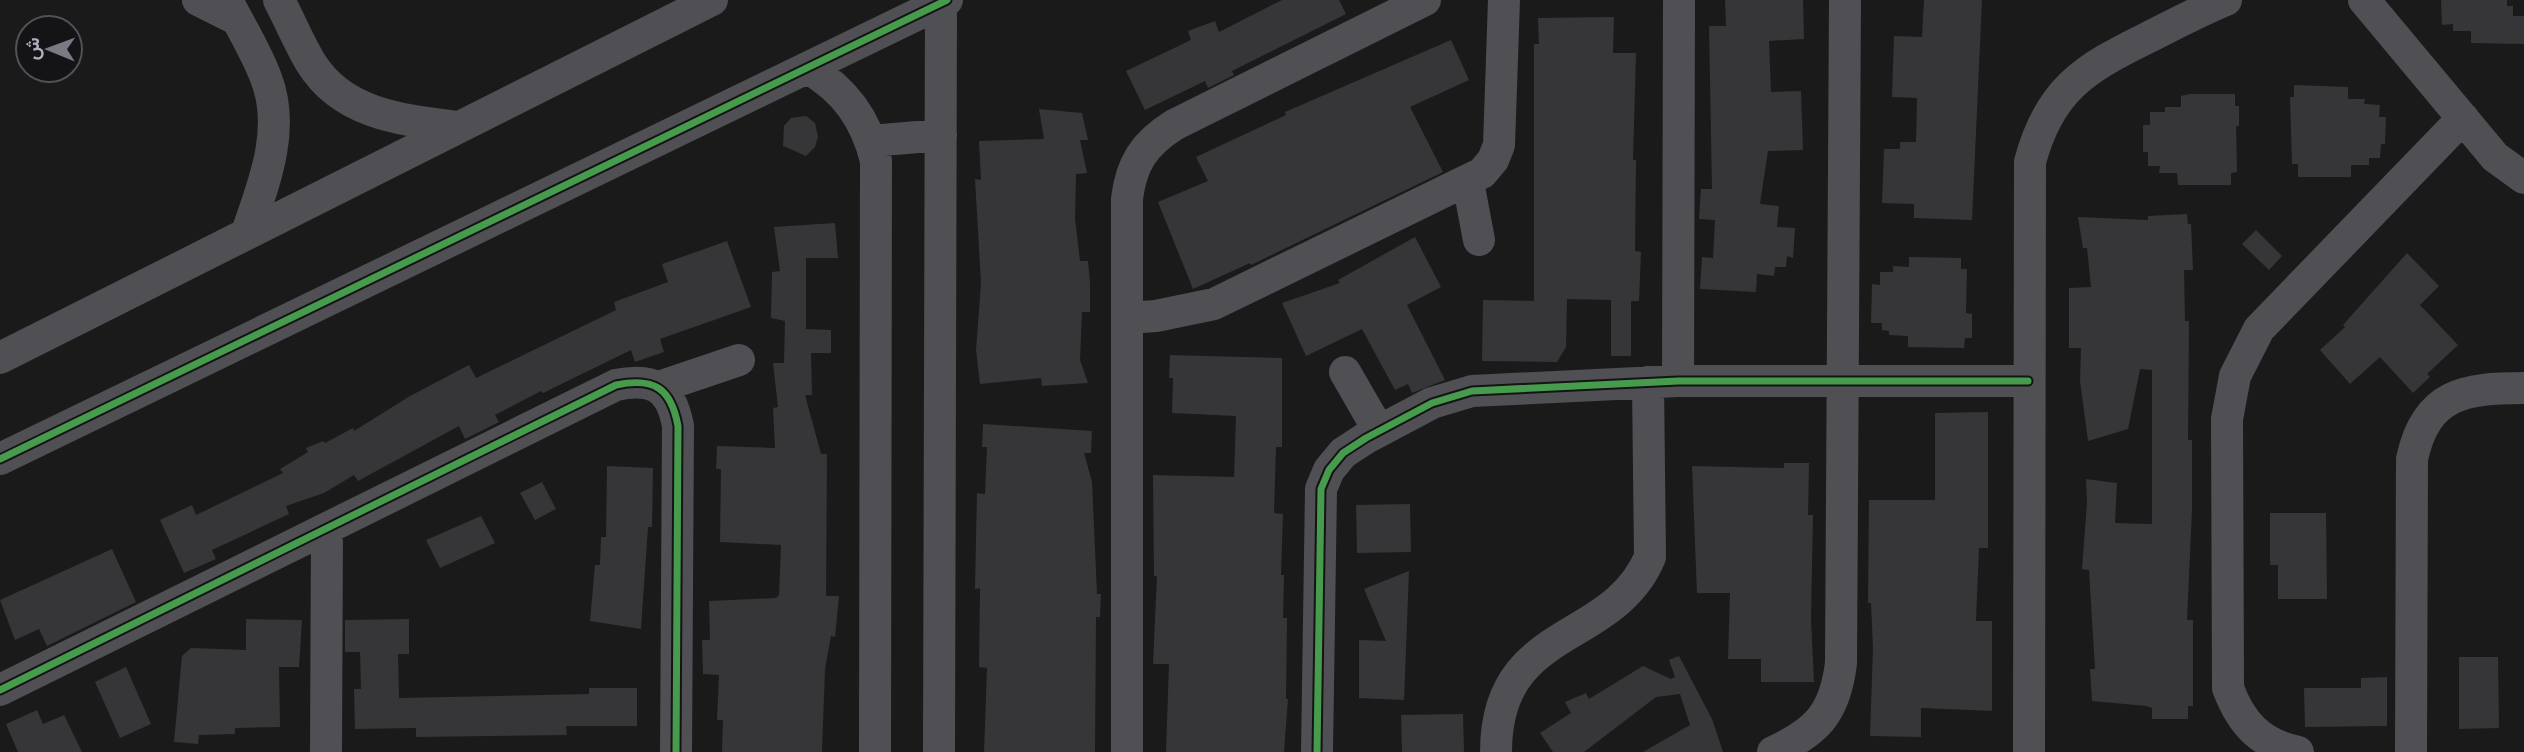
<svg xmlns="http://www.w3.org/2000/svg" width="2524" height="752" viewBox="0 0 2524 752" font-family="Montserrat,Vazirmatn,sans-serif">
<rect width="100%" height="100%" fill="#1a1a1a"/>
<path fill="#363638" d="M1282 0H1339L1346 14 1232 71 1234 75 1208 88 1205 81 1145 110 1126 71 1191 40 1188 31 1215 21 1219 32Z
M1725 0H1803L1804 39 1769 41 1771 92 1801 91 1803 150 1768 151 1760 204 1779 206 1777 227 1795 228 1793 258 1787 256 1786 267H1775L1774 276 1757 274 1756 292 1700 289 1702 257 1713 258 1715 220 1699 219 1701 189H1712L1709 26H1726Z
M1924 0H1982L1972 220 1914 218V204L1882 203 1884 149H1900V142H1916L1917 98 1892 97 1894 36 1922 37Z
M2441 0H2507V6H2513V16H2524V44L2471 43V31H2453V24L2442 25Z
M1614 17 1613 53H1636L1633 160H1636L1635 251 1641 252 1639 301H1631V356H1611V300L1567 299 1566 347 1557 362 1482 361 1483 300 1534 301V44H1539L1538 18Z
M1451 40 1469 80 1410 107 1443 172 1251 265 1250 263 1193 289 1158 202 1208 181 1196 157 1286 115 1285 112Z
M2294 85 2348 87V99H2365L2364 104 2380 105 2379 117H2386L2385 144H2381L2380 158H2369V165H2351V177H2298V164H2292L2290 97H2294Z
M2190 94H2235V106H2239V126H2236L2237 172 2231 173V185H2178L2177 173H2159L2160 166H2148V152H2143V125H2150V112H2165V107H2181V96Z
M1039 109 1082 113 1088 140H1080L1087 173 1076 174 1075 218 1080 261H1088L1090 283V312H1082L1080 360 1088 383 1042 386 1041 378 980 384 976 350 981 283 975 179 981 180 979 141 1044 139Z
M806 116 815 123 818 137 815 147 806 156 783 146 784 126 791 118Z
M2187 214 2188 224H2191L2193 270H2184L2185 321H2189L2188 440H2192V510L2187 620H2193V706H2188V719H2152V708L2146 706 2092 701 2090 669H2095L2089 570 2082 569 2087 503 2086 479 2117 483 2115 523 2152 524V370L2140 369 2128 429 2088 441 2080 381 2081 348H2069V288L2091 287 2087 248H2083L2078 217 2148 220V216Z
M835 223 838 258H806V329L831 330V353H811L812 395H805L821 454H827L826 596H839L835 637 831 636 825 669 822 752H722L723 720H717L719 675 703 674 702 640H710L709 601 776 598 779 595 781 545 720 542 721 469H716L717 446 775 448 773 408 778 407 773 363H784L785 321 771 318 772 272 780 271 774 227Z
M2256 230 2282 256 2269 270 2242 244Z
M1415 237 1441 287 1407 305 1445 380 1412 393 1408 384 1395 390 1362 329 1306 356 1282 303 1340 283 1338 280Z
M727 241 751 307 660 339 664 352 635 362 631 350 543 393 541 391 495 415 499 422 465 439 459 426 358 481 354 475 324 493 286 506 289 514 212 550 216 559 184 573 160 520 192 505 196 515 283 473 280 469 308 452 306 448 323 441 325 443 353 428 354 431 410 396 469 365 476 378 616 310 614 302 668 282 662 264Z
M2407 253 2439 286 2420 305 2458 345 2427 374 2430 377 2413 393 2380 357 2350 384 2320 350 2345 327 2343 325Z
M1909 257 1961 258V269H1967L1966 313 1972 314V338H1965L1964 348 1908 347V336L1889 335V331L1882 330V323H1871L1872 284 1880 285V272H1893V266L1909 267Z
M1170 355 1282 358V447H1276L1274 513 1283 514 1281 575H1284L1283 618H1287L1286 699H1288L1284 752H1166L1169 664H1153L1157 576H1154L1153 475 1234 477 1236 416 1172 413 1173 378H1169Z
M1988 412V548H1979L1976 621H1992V711L1921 708V737L1870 736 1873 648 1871 603H1868L1869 500H1935V413Z
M983 424 1092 431 1091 453H1084L1092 482 1097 594H1101L1100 617H1096L1095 752H984L987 668 979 667 980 588 975 589 977 493 985 494 987 447H982Z
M1784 463H1809L1808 515H1813L1811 619 1814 682H1761V659H1728L1730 593H1697L1692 466 1784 468Z
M607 466 653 468 652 527H648L641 629 590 621 595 565H600L601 537H606Z
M542 482 556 509 535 520 520 493Z
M1410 504 1411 552 1357 553 1356 505Z
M2270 513H2326L2327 599H2278V565H2270Z
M481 516 495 543 440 568 426 540Z
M112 549 136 602 47 646 39 629 15 640 0 600Z
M1409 571 1404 700 1359 698V640L1386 641 1364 589Z
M246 619 302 620 299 667H279L280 727 235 728V734L199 735 198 744 174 742 182 656 191 648 246 650Z
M409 619V654H398L399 698 589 694V688H637V726H566L567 735 416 737V728L355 729 354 689H361L360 652H345V620Z
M1679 656 1712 719 1723 752H1643L1690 725 1680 694 1656 697 1584 752H1553L1540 733 1571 713 1565 702 1586 693 1589 699 1643 666 1671 679 1675 677 1669 660Z
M2459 657H2498L2499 728 2459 729Z
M126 667 151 724 120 738 95 682Z
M2387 677V726L2305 727 2304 688H2361V678Z
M37 710 43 724 64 715 82 752H18L6 724Z
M1463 714 1464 752H1402L1401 715Z"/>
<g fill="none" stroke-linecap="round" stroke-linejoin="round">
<path stroke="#505054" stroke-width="32" d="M198 0 236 19
M227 0C240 26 256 51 266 78 286 129 264 184 247 232
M279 0C290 21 299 43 311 63 343 115 404 120 458 127
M2364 0 2495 157 2524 178
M808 68C845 90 866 119 876 161L875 752
M871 141 941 135
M1468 182 1479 240
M1127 318 1156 316 1214 304 1482 173 1493 160 1499 145 1504 0
M0 358 712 0
M1345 372 1379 431
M1678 381 1679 0
M659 387 739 360
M0 459 947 0
M0 690 616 385C654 377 671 388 678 426L676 752
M326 752 327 528
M939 752 941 3
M1127 752V199C1131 164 1144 144 1174 125L1425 0
M1317 752 1321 489 1329 470 1343 453 1366 438 1432 403 1472 391 1678 381H2028
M1496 752C1496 623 1612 647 1650 557L1648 382
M1773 752C1817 732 1835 713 1841 663L1845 0
M2029 752 2030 162C2049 90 2084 69 2147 38 2173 25 2199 11 2226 0
M2298 752C2260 744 2241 723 2228 688L2227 419 2235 376 2259 329 2463 118
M2411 752 2412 459C2426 393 2465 388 2524 388"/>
<defs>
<path id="cycleway" d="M0 459 947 0
M0 690 616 385C654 377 671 388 678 426L676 752
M1317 752 1321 489 1329 470 1343 453 1366 438 1432 403 1472 391 1678 381H2028"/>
</defs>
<use href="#cycleway" stroke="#141416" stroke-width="11"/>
<use href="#cycleway" stroke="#469c4c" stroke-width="7"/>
</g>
<g transform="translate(49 49) rotate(271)"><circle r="33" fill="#141416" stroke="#515258" stroke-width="2"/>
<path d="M0-5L12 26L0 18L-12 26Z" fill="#797a83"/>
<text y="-10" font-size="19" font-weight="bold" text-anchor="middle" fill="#acaebb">ش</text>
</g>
</svg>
